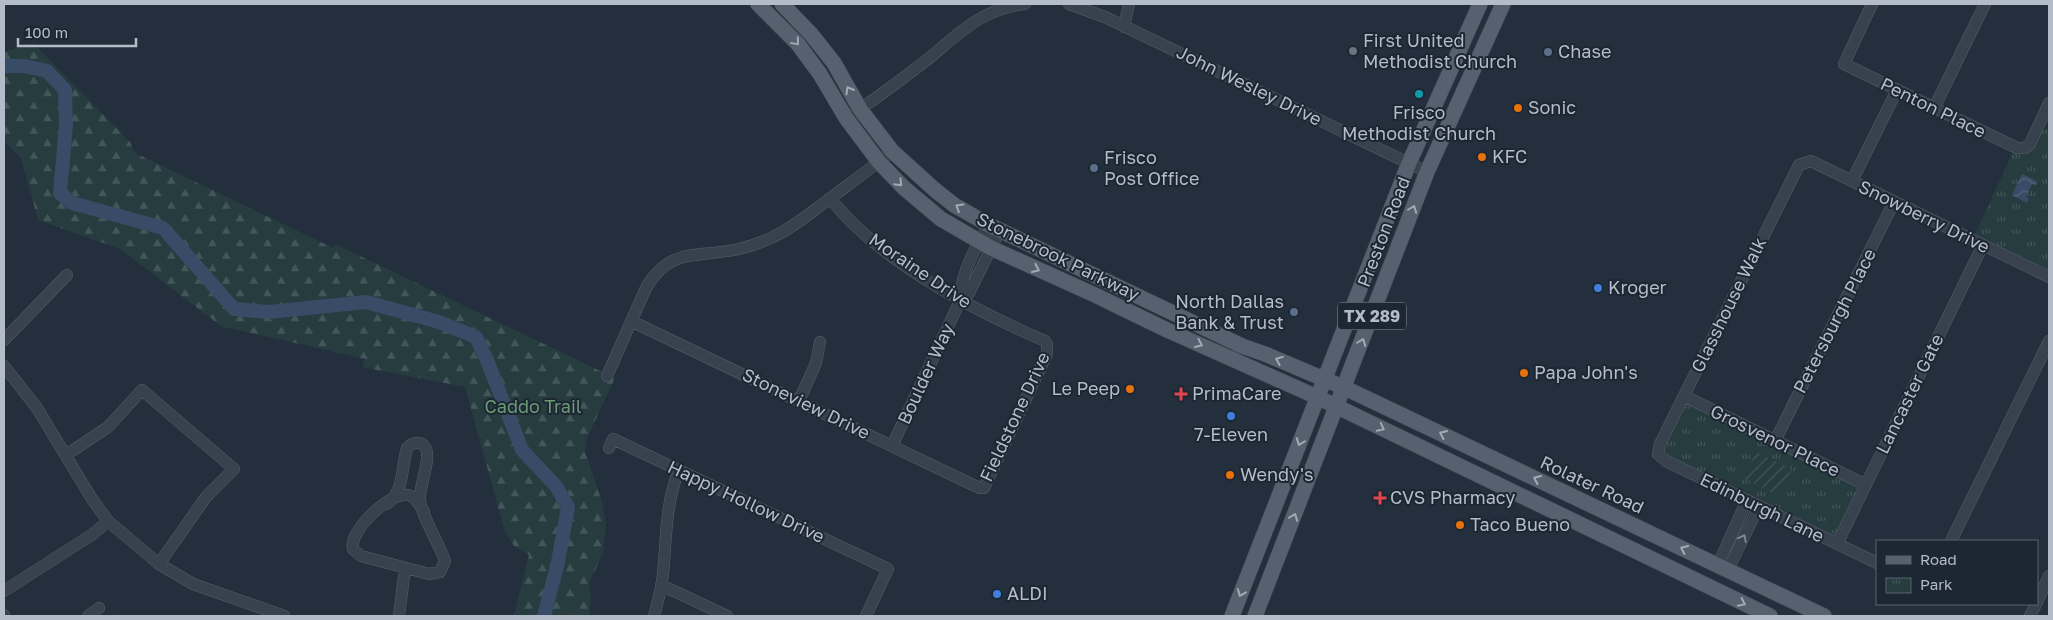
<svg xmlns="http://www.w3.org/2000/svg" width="2053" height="620" viewBox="0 0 2053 620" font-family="'Golos Text',sans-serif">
<defs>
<pattern id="forest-firs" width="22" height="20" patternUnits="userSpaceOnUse" patternTransform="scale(1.25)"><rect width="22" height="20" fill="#263c3f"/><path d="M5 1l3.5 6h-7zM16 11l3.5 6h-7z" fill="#435659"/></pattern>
<pattern id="park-tufts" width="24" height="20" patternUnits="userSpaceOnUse" patternTransform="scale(1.25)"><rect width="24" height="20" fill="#263c3f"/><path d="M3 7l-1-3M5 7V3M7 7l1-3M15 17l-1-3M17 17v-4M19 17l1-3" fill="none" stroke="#435659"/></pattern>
<pattern id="garden-furrows" width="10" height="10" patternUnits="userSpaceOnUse" patternTransform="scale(1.25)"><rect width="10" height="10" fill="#263c3f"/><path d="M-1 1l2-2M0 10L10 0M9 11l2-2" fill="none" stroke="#435659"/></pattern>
<pattern id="water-waves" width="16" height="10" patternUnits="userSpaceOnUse" patternTransform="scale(1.25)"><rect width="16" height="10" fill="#394c67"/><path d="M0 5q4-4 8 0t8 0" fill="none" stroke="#53647b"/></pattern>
</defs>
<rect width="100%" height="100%" fill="#242f3e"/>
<path fill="url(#forest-firs)" d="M33 43 130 142 135 153 333 248 335 244 615 378 587 438 585 452 602 502 606 525 603 553 589 583 591 601 589 616H514L529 555 514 546 505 532 465 387 362 367 365 359 221 326 120 249 38 220 21 158 4 141V52Z"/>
<path fill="url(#park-tufts)" d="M2047 129 2049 130V270L1975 234 2013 152 2039 132Z
M1687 405H1692L1855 484 1858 490 1837 534 1832 536 1666 456 1664 447 1684 408Z"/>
<path fill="url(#garden-furrows)" d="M1756 452 1792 469 1779 496 1743 478Z"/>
<path fill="url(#water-waves)" d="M2022 174 2037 181 2036 185 2032 184 2026 197 2029 199 2027 203 2012 195Z"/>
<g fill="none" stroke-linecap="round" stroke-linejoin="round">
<path stroke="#394c67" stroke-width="14" d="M4 66H25L47 71 65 90 66 126 60 193 72 203 163 228 234 309 269 312 366 302 439 322 476 337 487 360 522 450 556 486 568 507 558 562 544 616"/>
<defs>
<path id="minor" d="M1069 4 1105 17 1427 172
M1872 4 1844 64 2017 148H2025L2030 144 2049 103
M1124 27 1129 4
M1934 108 1985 4
M846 118C870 103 893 86 915 69 952 42 976 9 1025 4
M1852 181 1897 90
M960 301C960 275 975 247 989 225
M631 321 971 484 980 488H984L1047 354V344L1045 341C971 309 880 262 830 198
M4 340 67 275
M4 366 37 408 92 499 108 521 159 564 193 584 284 616
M607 376 646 288C670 246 699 258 739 249 781 239 799 221 832 197 852 182 873 167 892 151
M1684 396 1866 485
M799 401 816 363 820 342
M1775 441 1894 202
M892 446 960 301 969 293 1000 230
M609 448 613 439 888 569 866 616
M66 455 108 427 142 390 234 469 206 497 159 564
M387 504C405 491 401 467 407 448 412 442 422 440 426 449 431 460 419 486 420 500 420 513 440 545 445 561L440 572 429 574 361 556 353 549C348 531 391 491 408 495 416 497 420 506 424 512
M1951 541 2049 341
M1837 544 1983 245
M1877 563 1666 461 1658 454 1660 444 1799 165 1811 161 2049 277
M1718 565 1747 500
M1728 570 1759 506
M661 585 727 616
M4 591 93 534 108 521
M2037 602 2049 576
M4 615V616
M88 616 99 608
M399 616 405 568
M654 616C657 605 660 593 662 582 667 543 664 507 679 470
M2030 616 2036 604"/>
<path id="major" d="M758 4 798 44 820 74 846 118 879 162 904 188 941 219 991 248 1095 295 1167 330 1317 397 1770 616
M782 4 811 34 834 63 860 109 892 151 935 190 954 205 989 225 1242 346 1265 354 1345 388 1824 616
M1232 616 1409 163 1480 4
M1255 616 1427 172 1503 4"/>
</defs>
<use href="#minor" stroke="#565f6c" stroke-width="12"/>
<use href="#major" stroke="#414a57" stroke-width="16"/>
<use href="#minor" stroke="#38414e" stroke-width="11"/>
<use href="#major" stroke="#56606e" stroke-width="15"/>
</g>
<defs><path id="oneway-chevron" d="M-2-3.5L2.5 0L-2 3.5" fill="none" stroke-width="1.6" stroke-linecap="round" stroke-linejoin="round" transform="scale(1.25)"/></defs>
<g stroke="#a1aab7">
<use href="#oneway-chevron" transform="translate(796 42) rotate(50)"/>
<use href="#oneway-chevron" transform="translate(849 90) rotate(-120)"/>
<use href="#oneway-chevron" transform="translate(899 183) rotate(46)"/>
<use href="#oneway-chevron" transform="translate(959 207) rotate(-149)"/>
<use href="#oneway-chevron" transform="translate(1413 209) rotate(-69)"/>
<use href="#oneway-chevron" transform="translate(1036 269) rotate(24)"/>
<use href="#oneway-chevron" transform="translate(1362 342) rotate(-69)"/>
<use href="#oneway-chevron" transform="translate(1199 344) rotate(24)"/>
<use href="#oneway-chevron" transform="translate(1279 360) rotate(-158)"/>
<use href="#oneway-chevron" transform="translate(1381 428) rotate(26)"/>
<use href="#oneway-chevron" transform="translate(1443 434) rotate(-155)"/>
<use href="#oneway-chevron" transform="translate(1300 442) rotate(111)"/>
<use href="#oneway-chevron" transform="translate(1537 479) rotate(-155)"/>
<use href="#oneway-chevron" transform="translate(1294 517) rotate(-69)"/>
<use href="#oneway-chevron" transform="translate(1684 549) rotate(-155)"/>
<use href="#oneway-chevron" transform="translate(1241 593) rotate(112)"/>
<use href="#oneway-chevron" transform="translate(1742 603) rotate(26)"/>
</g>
<use stroke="#7c8592" href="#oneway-chevron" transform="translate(1743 538) rotate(-64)"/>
<circle fill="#6b7280" stroke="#1d2633" stroke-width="2" cx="1353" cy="51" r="5"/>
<g fill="#5c6f8a" stroke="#1d2633" stroke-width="2">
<circle cx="1548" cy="52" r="5"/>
<circle cx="1094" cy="168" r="5"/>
<circle cx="1294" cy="312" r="5"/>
</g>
<circle fill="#0f9aa8" stroke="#1d2633" stroke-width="2" cx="1419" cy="94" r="5"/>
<g fill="#e8710a" stroke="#1d2633" stroke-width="2">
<circle cx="1518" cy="108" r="5"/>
<circle cx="1482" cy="157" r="5"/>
<circle cx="1524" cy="373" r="5"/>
<circle cx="1130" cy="389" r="5"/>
<circle cx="1230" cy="475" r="5"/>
<circle cx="1460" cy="525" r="5"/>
</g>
<g fill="#3f7fe0" stroke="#1d2633" stroke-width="2">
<circle cx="1598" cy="288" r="5"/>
<circle cx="1231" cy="416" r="5"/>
<circle cx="997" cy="594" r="5"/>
</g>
<g fill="#e0444e" stroke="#1d2633" stroke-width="2">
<path d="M1178.5 386.5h5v5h5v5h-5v5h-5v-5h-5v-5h5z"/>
<path d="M1377.5 490.5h5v5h5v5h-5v5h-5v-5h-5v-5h5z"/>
</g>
<g text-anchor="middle" stroke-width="4" stroke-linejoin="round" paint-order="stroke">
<rect fill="#1d2633" stroke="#878f9c" stroke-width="1" x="1338" y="302.5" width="68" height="27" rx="4"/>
<g font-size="16" font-weight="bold" fill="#b4bcc9">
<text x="1372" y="322">TX 289</text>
</g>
<g font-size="18" fill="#b4bcc9" stroke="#1d2633" text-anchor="start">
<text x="1363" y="47">First United<tspan x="1363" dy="21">Methodist Church</tspan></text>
<text x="1558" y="58">Chase</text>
<text x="1528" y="114">Sonic</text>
<text x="1419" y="119" text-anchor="middle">Frisco<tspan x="1419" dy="21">Methodist Church</tspan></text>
<text x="1492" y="163">KFC</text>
<text x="1104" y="164">Frisco<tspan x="1104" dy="21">Post Office</tspan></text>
<text x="1608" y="294">Kroger</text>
<text x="1284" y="308" text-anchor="end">North Dallas<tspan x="1284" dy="21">Bank &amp; Trust</tspan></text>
<text x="1534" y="379">Papa John's</text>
<text x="1120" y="395" text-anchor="end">Le Peep</text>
<text x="1192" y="400">PrimaCare</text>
<text x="1231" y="441" text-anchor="middle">7-Eleven</text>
<text x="1240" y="481">Wendy's</text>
<text x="1390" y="504">CVS Pharmacy</text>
<text x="1470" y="531">Taco Bueno</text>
<text x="1007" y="600">ALDI</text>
</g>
<g font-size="18" fill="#b4bcc9" stroke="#1d2633">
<text transform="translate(1249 86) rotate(26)" y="6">John Wesley Drive</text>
<text transform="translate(1933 108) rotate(26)" y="6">Penton Place</text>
<text transform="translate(1924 217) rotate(26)" y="6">Snowberry Drive</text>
<text transform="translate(1384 232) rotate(-69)" y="6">Preston Road</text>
<text transform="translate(1058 257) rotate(26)" y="6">Stonebrook Parkway</text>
<text transform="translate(920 271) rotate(34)" y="6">Moraine Drive</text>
<text transform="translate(1729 305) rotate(-64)" y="6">Glasshouse Walk</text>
<text transform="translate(1835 321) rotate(-63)" y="6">Petersburgh Place</text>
<text transform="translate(926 374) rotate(-65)" y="6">Boulder Way</text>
<text transform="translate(1910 394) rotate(-64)" y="6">Lancaster Gate</text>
<text transform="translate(806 404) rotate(26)" y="6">Stoneview Drive</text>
<text transform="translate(1015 417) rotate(-65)" y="6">Fieldstone Drive</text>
<text transform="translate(1775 441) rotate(26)" y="6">Grosvenor Place</text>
<text transform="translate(1592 485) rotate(25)" y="6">Rolater Road</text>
<text transform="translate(746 502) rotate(25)" y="6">Happy Hollow Drive</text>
<text transform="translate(1762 508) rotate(26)" y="6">Edinburgh Lane</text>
</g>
<g font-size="18" fill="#6b9a76" stroke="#1d2633">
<text x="533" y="413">Caddo Trail</text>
</g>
</g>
<rect width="2053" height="620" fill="none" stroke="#b4bcc9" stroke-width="10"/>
<rect x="1876" y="540" width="162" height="65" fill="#1d2633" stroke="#59626f"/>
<rect x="1886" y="556" width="25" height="8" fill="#56606e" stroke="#59626f"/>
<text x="1920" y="565" font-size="15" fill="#b4bcc9">Road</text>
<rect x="1886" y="578" width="25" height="15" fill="url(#park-tufts)" stroke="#59626f"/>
<text x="1920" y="590" font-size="15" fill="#b4bcc9">Park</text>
<path d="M18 38v8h118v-8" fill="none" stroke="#b4bcc9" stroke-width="2.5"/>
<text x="25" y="38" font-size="15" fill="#b4bcc9" stroke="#1d2633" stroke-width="4" paint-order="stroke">100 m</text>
</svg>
